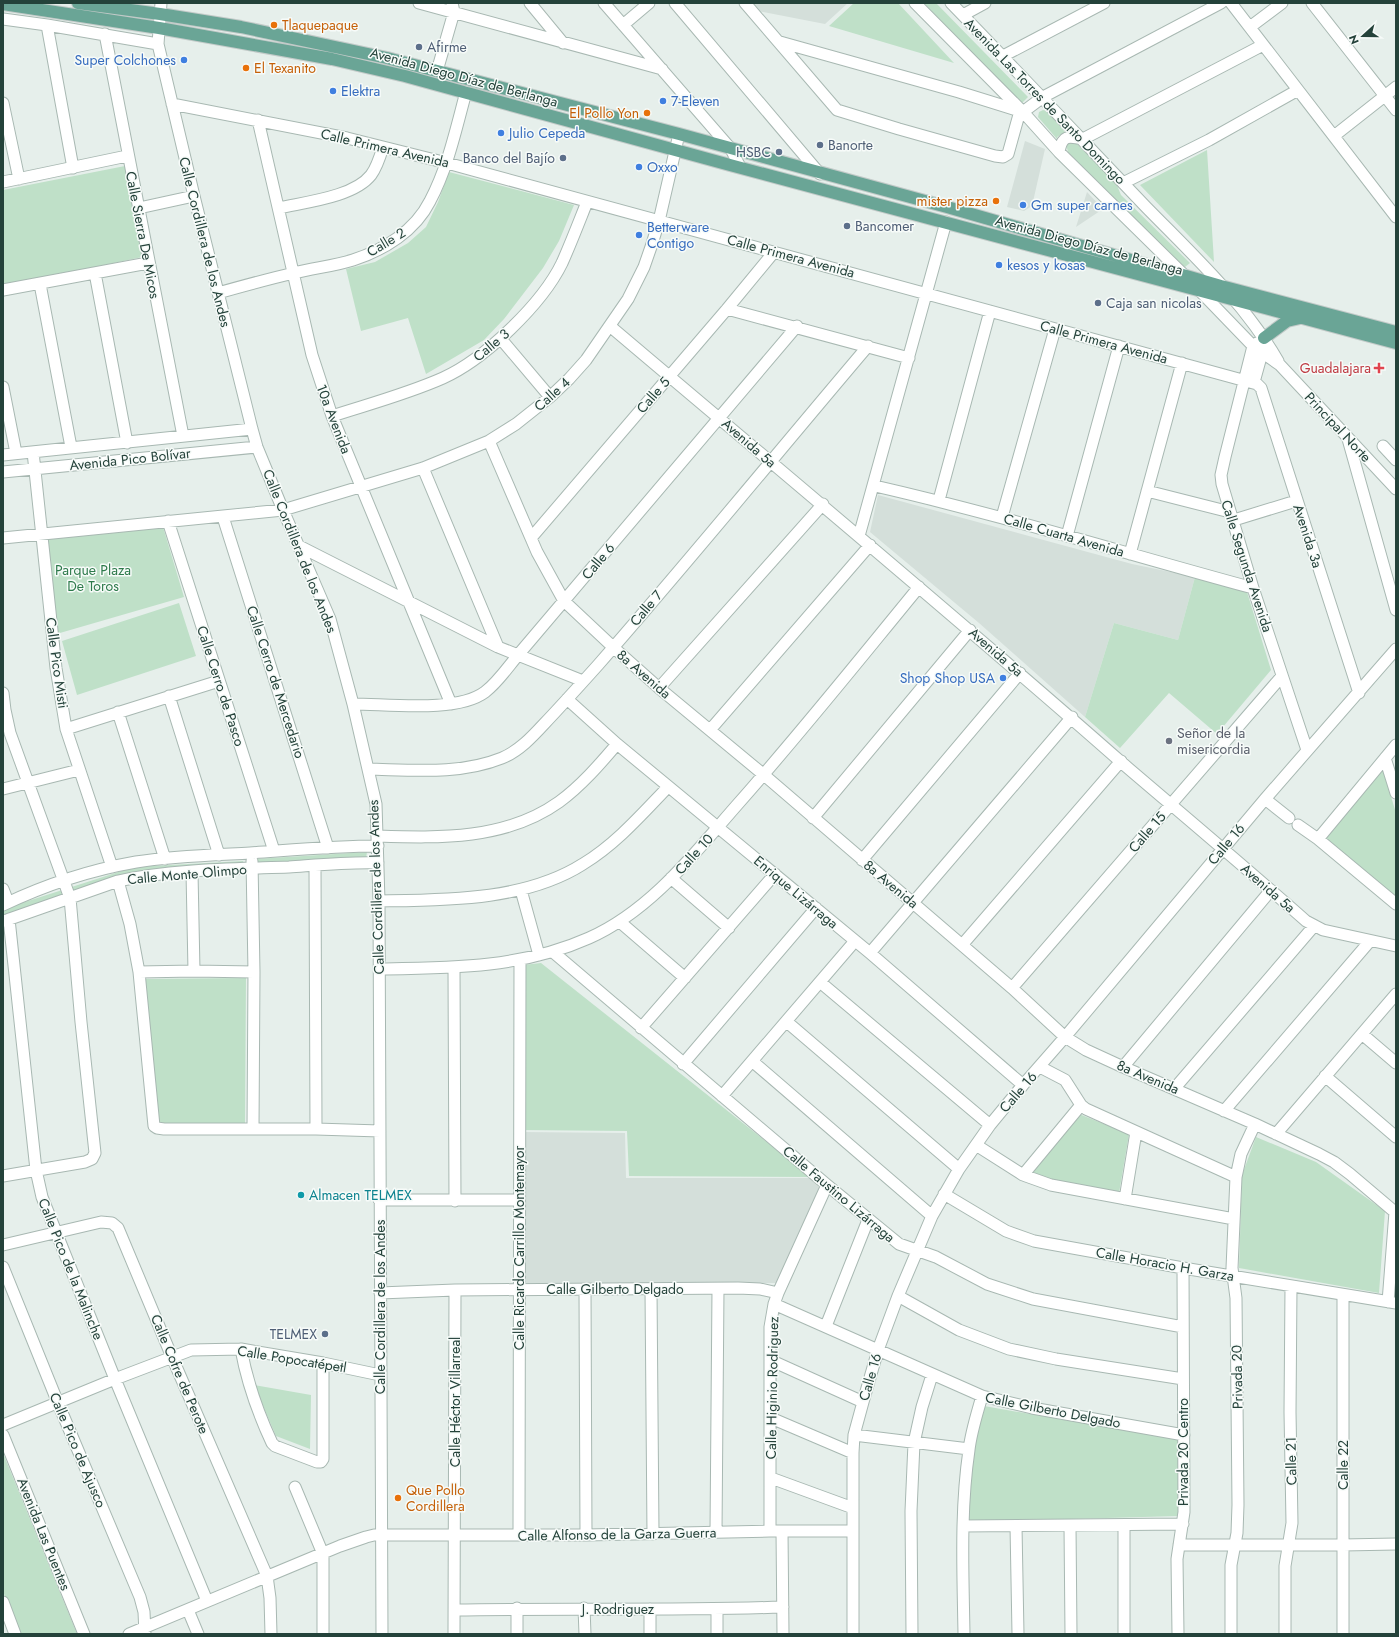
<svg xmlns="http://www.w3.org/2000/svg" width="1399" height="1637" viewBox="0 0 1399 1637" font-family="Jost,sans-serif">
<rect width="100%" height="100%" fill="#e6efeb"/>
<path fill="#d4dfda" d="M752 3H848L825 24 758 11Z
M1025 141 1045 149 1032 206 1024 211 1007 207Z
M1087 192 1103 209 1076 227Z
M878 495 1132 564 1195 577 1178 640 1114 623 1085 717 979 623 870 532Z
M521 1132 625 1133 626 1178H813L819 1188 779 1283H524Z"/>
<path fill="#bfe0c8" d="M854 3H898L954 63 829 26Z
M924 3H936L1028 97 1021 104Z
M1043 110 1047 111 1065 132 1057 137V139L1038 117 1039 112Z
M1067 143H1076L1116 183 1121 195 1190 263 1185 267 1161 245 1068 152 1066 144Z
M1207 150 1214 262 1140 185Z
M125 166 142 257 3 287V190Z
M449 172 574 205 559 241 543 268 504 319 484 340 426 374 408 318 361 331 346 269 375 262 408 243 426 227 438 202Z
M163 527 184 597 53 635 44 538Z
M1195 577 1247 592 1271 670 1217 734 1169 693 1120 748 1085 717 1114 623 1178 640Z
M179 603 196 656 77 695 62 641Z
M1383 770 1396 813V898L1325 838Z
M367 852 366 858 256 866 255 859Z
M243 861 245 866 136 873 3 917V909L134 867Z
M541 963 811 1177 629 1176 627 1131 521 1130 523 965Z
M246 978 245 1123 157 1126 141 979Z
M1079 1114 1129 1134 1119 1193 1056 1182 1031 1173Z
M1256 1137 1316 1162 1385 1211 1379 1293 1239 1268 1242 1175Z
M254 1385 311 1395 310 1449 276 1436Z
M984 1406 1179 1440V1516L967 1522 972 1450Z
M3 1453 77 1634H18L3 1591Z"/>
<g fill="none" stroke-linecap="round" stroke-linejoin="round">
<defs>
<path id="minor" d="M161 3 158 44 194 196 252 429 257 447 283 510 330 619 353 704 376 804 379 901 382 1634
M419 3 662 69
M530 3 563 43
M604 3 731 149 740 167
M675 3 820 174
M745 3 837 110 899 129 995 156 1003 157 1008 154 1020 111 1023 112 1043 97 1221 3
M915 3 1023 112 1059 152 1185 276
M951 3C1017 71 1081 139 1146 207 1193 255 1244 302 1278 361
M1231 3 1396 217
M1312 3 1396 110
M963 15 985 3
M3 19 47 25 158 44
M47 25 73 168
M623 25 649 3
M1250 27 1282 3
M105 34 183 436
M780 42 959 92 1020 111
M1003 56 1104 3
M437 71 454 12 452 3
M3 103 19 179
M172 104 347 138 447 163 1257 384 1261 388 1359 693
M258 120 312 355 332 416 451 704
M1334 136 1396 87
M1059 152C1062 135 1068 136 1083 139L1263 45
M3 182 127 156
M1123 183 1209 140 1298 90
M139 208 194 196
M279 208C305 202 354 197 371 175 377 167 380 157 383 147
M95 273 127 443
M40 284 71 447
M1197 288 1253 346 1280 365 1396 489
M3 290 148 263
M218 293C243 286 268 279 294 273 313 268 334 266 353 260 384 250 415 231 430 201 448 167 456 129 466 92
M727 309 909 358
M611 327C781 471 953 614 1121 762 1183 815 1245 867 1306 921L1323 930 1396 946
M501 339 550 397
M1257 343 1253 346 1225 457 1221 475 1222 484 1253 588 1307 750
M1254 382 1264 346
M3 387 16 453
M332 416C369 404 407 394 443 378 485 359 542 304 562 263 571 243 579 222 587 202
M1348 439 1396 610
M489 441 537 552 564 601 613 647 659 688 764 775 1012 988 1065 1037 1086 1050 1123 1067 1255 1124 1319 1154 1334 1162 1350 1174 1396 1213
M1383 446 1396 460
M33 452 56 668 66 729 112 867
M3 455 252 429
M423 468 498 647
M3 472 257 447
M875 486C1002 515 1127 554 1253 588
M1147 491 1230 512
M939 500 990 311
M223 517 328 848
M1002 517 1055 329
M1234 520 1296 501
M168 521 274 851
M859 536 946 222
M1067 536 1119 346
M3 538 283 510 423 468 489 441 516 424 550 397 569 379 586 360 628 299 644 267 652 244 659 221 679 134
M531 538 727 309 774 252
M299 546 498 647 583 681
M1130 554 1182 363
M659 688 823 504
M3 693 5 710 10 733 70 898 81 1022 95 1153 92 1159 85 1162 3 1176
M169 696 219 855
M567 699 617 744 870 953 1023 1085
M353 704C388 704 457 713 485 692 498 682 508 667 518 655L797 326
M118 712 165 859
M66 729 219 681
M710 730 870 545
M1385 758 1396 793
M368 769C413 770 460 775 502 758 519 751 532 737 544 724 563 704 580 685 598 665 690 560 778 452 868 346
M3 789 79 770
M1265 799 1289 818
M813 818 970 630
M1298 825 1318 839 1396 904
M378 836C440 838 506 840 559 802 581 786 600 764 617 744
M1318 839 1396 745
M862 860 1020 673
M252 861 254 972 253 1129
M315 866 316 1129
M192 872 194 971
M671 878 729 928
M118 881 130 924 139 972 154 1126 157 1128 164 1129H316L380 1131
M3 889 8 902
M521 890 539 955
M379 901C445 900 525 901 583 864 616 844 642 814 668 787
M3 905C45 885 90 870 136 862 173 856 212 855 250 853 293 850 335 846 378 846
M9 919 36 1170 42 1197 115 1379 207 1601
M4 921 118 881C172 869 234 869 289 867 318 865 348 862 378 863
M620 922 685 978
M962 945 1121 761
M553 952 827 1185 899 1244 936 1257 987 1284 1033 1299 1183 1327
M870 953 1072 717
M454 968 455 1201
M379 969C452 968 522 968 589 938 650 911 694 854 737 805 800 734 859 660 919 587
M139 972 194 971 254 972
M820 982 990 1125
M1012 988 1282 676
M787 1022 959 1169
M641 1028 775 874
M1362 1034 1396 1063
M752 1061 932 1216
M683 1064 816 908
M1040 1067 1065 1080 1081 1105 1086 1109 1236 1177
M1123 1067 1271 890
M1325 1076 1396 1137
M1174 1089 1314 926
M722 1096 855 941
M1224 1111 1370 941
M1276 1134 1396 994
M976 1145 1023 1175 1051 1185 1234 1219
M1023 1175 1081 1105
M944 1194 1006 1231 1034 1241 1183 1268 1396 1303
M1125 1199 1136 1132
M379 1200H518
M3 1245 101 1222 112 1223 118 1228 172 1357 267 1576 270 1598 271 1634
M3 1267 58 1403 140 1597 144 1612 145 1634
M585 1289 586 1535
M651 1289 653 1534
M380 1293 455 1290 738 1288 760 1289 778 1293
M1343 1295V1634
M898 1296 959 1330 1009 1349 1056 1359 1183 1379
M1388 1302 1395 1212
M774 1304 982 1396 1032 1408 1184 1435
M826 1326 868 1220
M241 1349C247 1382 258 1413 272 1443L275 1446 317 1462H321L323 1459V1363
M770 1360 863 1402
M771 1418 853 1453
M3 1425 115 1379 191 1350 241 1349 323 1363 380 1375
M3 1435 84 1634
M854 1435 969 1449
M771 1478 853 1508
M295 1487 323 1554V1634
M1124 1525V1634
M963 1526 1183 1524
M1016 1526 1018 1634
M1070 1526 1071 1634
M770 1531V1327L774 1304 778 1293 827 1185
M782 1531 783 1634
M716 1532 718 1289
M519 1535 520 960
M1179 1545H1343L1396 1544
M3 1602 15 1634
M517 1608V1634
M584 1608 585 1634
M650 1609V1634
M188 1610 198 1634
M454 1610C564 1608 673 1611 783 1607
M717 1610V1634
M129 1634 340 1546 366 1537 374 1535H586L770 1531H853
M454 1634 455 1290
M853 1634V1453L854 1435 863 1402 878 1350 898 1296 932 1216 959 1169 990 1125 1023 1085 1065 1037 1265 799 1396 649
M912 1634 911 1511 914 1443 922 1407 932 1375
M964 1634C963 1573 960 1511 969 1450 971 1432 977 1414 982 1396
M1178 1634 1177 1559 1184 1512 1183 1268
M1231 1634V1565L1237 1533 1238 1505 1236 1298 1232 1268 1236 1177 1241 1154 1255 1124
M1285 1634V1566L1292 1523 1290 1412 1291 1287"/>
<path id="major" d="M78 3 160 14 241 27 387 58 679 134 947 207 1221 286 1396 332
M3 4 159 28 332 59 405 76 730 165 1396 343
M1264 338 1287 321 1300 318"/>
</defs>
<use href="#minor" stroke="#a8b8b2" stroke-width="13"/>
<use href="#major" stroke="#c2cac8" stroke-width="14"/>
<use href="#minor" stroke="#fff" stroke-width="11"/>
<use href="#major" stroke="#6aa596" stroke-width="12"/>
</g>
<g fill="#e8710a" stroke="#f7fbf9" stroke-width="1.5">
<circle cx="274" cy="25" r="4"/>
<circle cx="246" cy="68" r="4"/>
<circle cx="647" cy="113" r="4"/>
<circle cx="996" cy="201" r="4"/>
<circle cx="398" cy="1498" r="4"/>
</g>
<g fill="#5c6f8a" stroke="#f7fbf9" stroke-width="1.5">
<circle cx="419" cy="47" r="4"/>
<circle cx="820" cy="145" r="4"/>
<circle cx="779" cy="152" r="4"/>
<circle cx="563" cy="158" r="4"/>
<circle cx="847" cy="226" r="4"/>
<circle cx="1098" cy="303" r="4"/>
<circle cx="325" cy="1334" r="4"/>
</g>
<g fill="#3f7fe0" stroke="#f7fbf9" stroke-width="1.5">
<circle cx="184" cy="60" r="4"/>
<circle cx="333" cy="91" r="4"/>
<circle cx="663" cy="101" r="4"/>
<circle cx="501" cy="133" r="4"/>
<circle cx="639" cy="167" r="4"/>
<circle cx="1023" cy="205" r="4"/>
<circle cx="639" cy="235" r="4"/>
<circle cx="999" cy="265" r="4"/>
<circle cx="1003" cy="678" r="4"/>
</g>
<path fill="#e0444e" stroke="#f7fbf9" stroke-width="1.5" d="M1377 362h4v4h4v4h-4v4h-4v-4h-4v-4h4z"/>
<circle fill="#6b7280" stroke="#f7fbf9" stroke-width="1.5" cx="1169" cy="741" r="4"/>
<circle fill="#0f9aa8" stroke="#f7fbf9" stroke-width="1.5" cx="301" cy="1195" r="4"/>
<g text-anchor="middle" stroke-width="3" stroke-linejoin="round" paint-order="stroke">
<g font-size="14" fill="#c56008" stroke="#f7fbf9" text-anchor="start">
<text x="282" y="30">Tlaquepaque</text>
<text x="254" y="73">El Texanito</text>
<text x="639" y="118" text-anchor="end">El Pollo Yon</text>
<text x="988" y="206" text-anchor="end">mister pizza</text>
<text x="406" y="1495">Que Pollo<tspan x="406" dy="16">Cordillera</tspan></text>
</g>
<g font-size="14" fill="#4e5e75" stroke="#f7fbf9" text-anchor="start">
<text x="427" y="52">Afirme</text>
<text x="828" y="150">Banorte</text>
<text x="771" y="157" text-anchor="end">HSBC</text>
<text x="555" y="163" text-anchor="end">Banco del Bajío</text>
<text x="855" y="231">Bancomer</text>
<text x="1106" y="308">Caja san nicolas</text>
<text x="317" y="1339" text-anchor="end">TELMEX</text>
</g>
<g font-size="14" fill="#366cbe" stroke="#f7fbf9" text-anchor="start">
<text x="176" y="65" text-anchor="end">Super Colchones</text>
<text x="341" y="96">Elektra</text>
<text x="671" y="106">7-Eleven</text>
<text x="509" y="138">Julio Cepeda</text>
<text x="647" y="172">Oxxo</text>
<text x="1031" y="210">Gm super carnes</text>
<text x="647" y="232">Betterware<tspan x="647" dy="16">Contigo</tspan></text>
<text x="1007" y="270">kesos y kosas</text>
<text x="995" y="683" text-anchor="end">Shop Shop USA</text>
</g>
<g font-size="14" fill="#24423a" stroke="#f7fbf9">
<text transform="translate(464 77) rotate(15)" y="5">Avenida Diego Díaz de Berlanga</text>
<text transform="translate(1045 101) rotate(46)" y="5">Avenida Las Torres de Santo Domingo</text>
<text transform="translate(385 148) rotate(13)" y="5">Calle Primera Avenida</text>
<text transform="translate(143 235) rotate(79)" y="5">Calle Sierra De Micos</text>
<text transform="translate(205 242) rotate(76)" y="5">Calle Cordillera de los Andes</text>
<text transform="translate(386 242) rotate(-31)" y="5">Calle 2</text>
<text transform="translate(1089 245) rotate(15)" y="5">Avenida Diego Díaz de Berlanga</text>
<text transform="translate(791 256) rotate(15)" y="5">Calle Primera Avenida</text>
<text transform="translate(1104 342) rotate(15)" y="5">Calle Primera Avenida</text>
<text transform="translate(491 345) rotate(-40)" y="5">Calle 3</text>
<text transform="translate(552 394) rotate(-42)" y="5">Calle 4</text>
<text transform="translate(653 395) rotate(-49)" y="5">Calle 5</text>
<text transform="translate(334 419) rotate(69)" y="5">10a Avenida</text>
<text transform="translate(1338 427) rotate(47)" y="5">Principal Norte</text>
<text transform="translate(749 443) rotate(41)" y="5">Avenida 5a</text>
<text transform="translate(130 459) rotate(-6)" y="5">Avenida Pico Bolívar</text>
<text transform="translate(1064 535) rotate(16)" y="5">Calle Cuarta Avenida</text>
<text transform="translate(1308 536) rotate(72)" y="5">Avenida 3a</text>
<text transform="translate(300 551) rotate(68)" y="5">Calle Cordillera de los Andes</text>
<text transform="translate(598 561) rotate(-50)" y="5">Calle 6</text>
<text transform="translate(1247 566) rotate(72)" y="5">Calle Segunda Avenida</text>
<text transform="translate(646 608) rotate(-50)" y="5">Calle 7</text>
<text transform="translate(996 652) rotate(41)" y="5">Avenida 5a</text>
<text transform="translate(57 663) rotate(82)" y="5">Calle Pico Misti</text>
<text transform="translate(644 674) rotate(41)" y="5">8a Avenida</text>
<text transform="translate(276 682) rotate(72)" y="5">Calle Cerro de Mercedario</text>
<text transform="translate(221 686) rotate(72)" y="5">Calle Cerro de Pasco</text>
<text transform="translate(1147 832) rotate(-49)" y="5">Calle 15</text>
<text transform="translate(1226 844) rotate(-50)" y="5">Calle 16</text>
<text transform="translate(694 854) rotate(-48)" y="5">Calle 10</text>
<text transform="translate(187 874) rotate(-5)" y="5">Calle Monte Olimpo</text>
<text transform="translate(891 884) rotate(40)" y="5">8a Avenida</text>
<text transform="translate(376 887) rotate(-92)" y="5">Calle Cordillera de los Andes</text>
<text transform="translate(1268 888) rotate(41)" y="5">Avenida 5a</text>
<text transform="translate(796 892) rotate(40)" y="5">Enrique Lizárraga</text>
<text transform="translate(1148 1077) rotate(23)" y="5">8a Avenida</text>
<text transform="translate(1018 1092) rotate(-49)" y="5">Calle 16</text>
<text transform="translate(839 1194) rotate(40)" y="5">Calle Faustino Lizárraga</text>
<text transform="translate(519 1248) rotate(-90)" y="5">Calle Ricardo Carrillo Montemayor</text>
<text transform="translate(1165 1264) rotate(10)" y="5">Calle Horacio H. Garza</text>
<text transform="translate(71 1269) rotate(68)" y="5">Calle Pico de la Malinche</text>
<text x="615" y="1294">Calle Gilberto Delgado</text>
<text transform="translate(380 1307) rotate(-90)" y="5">Calle Cordillera de los Andes</text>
<text transform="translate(292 1359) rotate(9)" y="5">Calle Popocatépetl</text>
<text transform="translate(180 1374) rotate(67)" y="5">Calle Cofre de Perote</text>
<text transform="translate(870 1377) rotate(-74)" y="5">Calle 16</text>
<text transform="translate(1237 1377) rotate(-91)" y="5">Privada 20</text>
<text transform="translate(772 1388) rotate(-89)" y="5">Calle Higinio Rodriguez</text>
<text transform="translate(455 1402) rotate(-90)" y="5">Calle Héctor Villarreal</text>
<text transform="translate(1053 1410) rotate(11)" y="5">Calle Gilberto Delgado</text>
<text transform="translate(78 1450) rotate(67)" y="5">Calle Pico de Ajusco</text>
<text transform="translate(1183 1452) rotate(-90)" y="5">Privada 20 Centro</text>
<text transform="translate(1291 1461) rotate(-91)" y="5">Calle 21</text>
<text transform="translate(1343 1465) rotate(-90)" y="5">Calle 22</text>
<text transform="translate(44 1534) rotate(68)" y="5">Avenida Las Puentes</text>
<text transform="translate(617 1534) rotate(-1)" y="5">Calle Alfonso de la Garza Guerra</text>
<text x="618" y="1614">J. Rodriguez</text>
</g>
<g font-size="14" fill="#be3a42" stroke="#f7fbf9" text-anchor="end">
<text x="1371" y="373">Guadalajara</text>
</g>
<g font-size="14" fill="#2d7a4b" stroke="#f7fbf9">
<text x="93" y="575">Parque Plaza<tspan x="93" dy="16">De Toros</tspan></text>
</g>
<g font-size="14" fill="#5b616d" stroke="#f7fbf9" text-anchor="start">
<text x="1177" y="738">Señor de la<tspan x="1177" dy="16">misericordia</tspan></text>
</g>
<g font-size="14" fill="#0d838f" stroke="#f7fbf9" text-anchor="start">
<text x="309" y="1200">Almacen TELMEX</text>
</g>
</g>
<rect width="1399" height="1637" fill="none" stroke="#24423a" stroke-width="8"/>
<g transform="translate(1363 36) rotate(249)" stroke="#f7fbf9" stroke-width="3" paint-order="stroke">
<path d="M0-3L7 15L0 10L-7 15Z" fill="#24423a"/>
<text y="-6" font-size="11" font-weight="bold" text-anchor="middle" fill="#24423a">N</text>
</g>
</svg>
